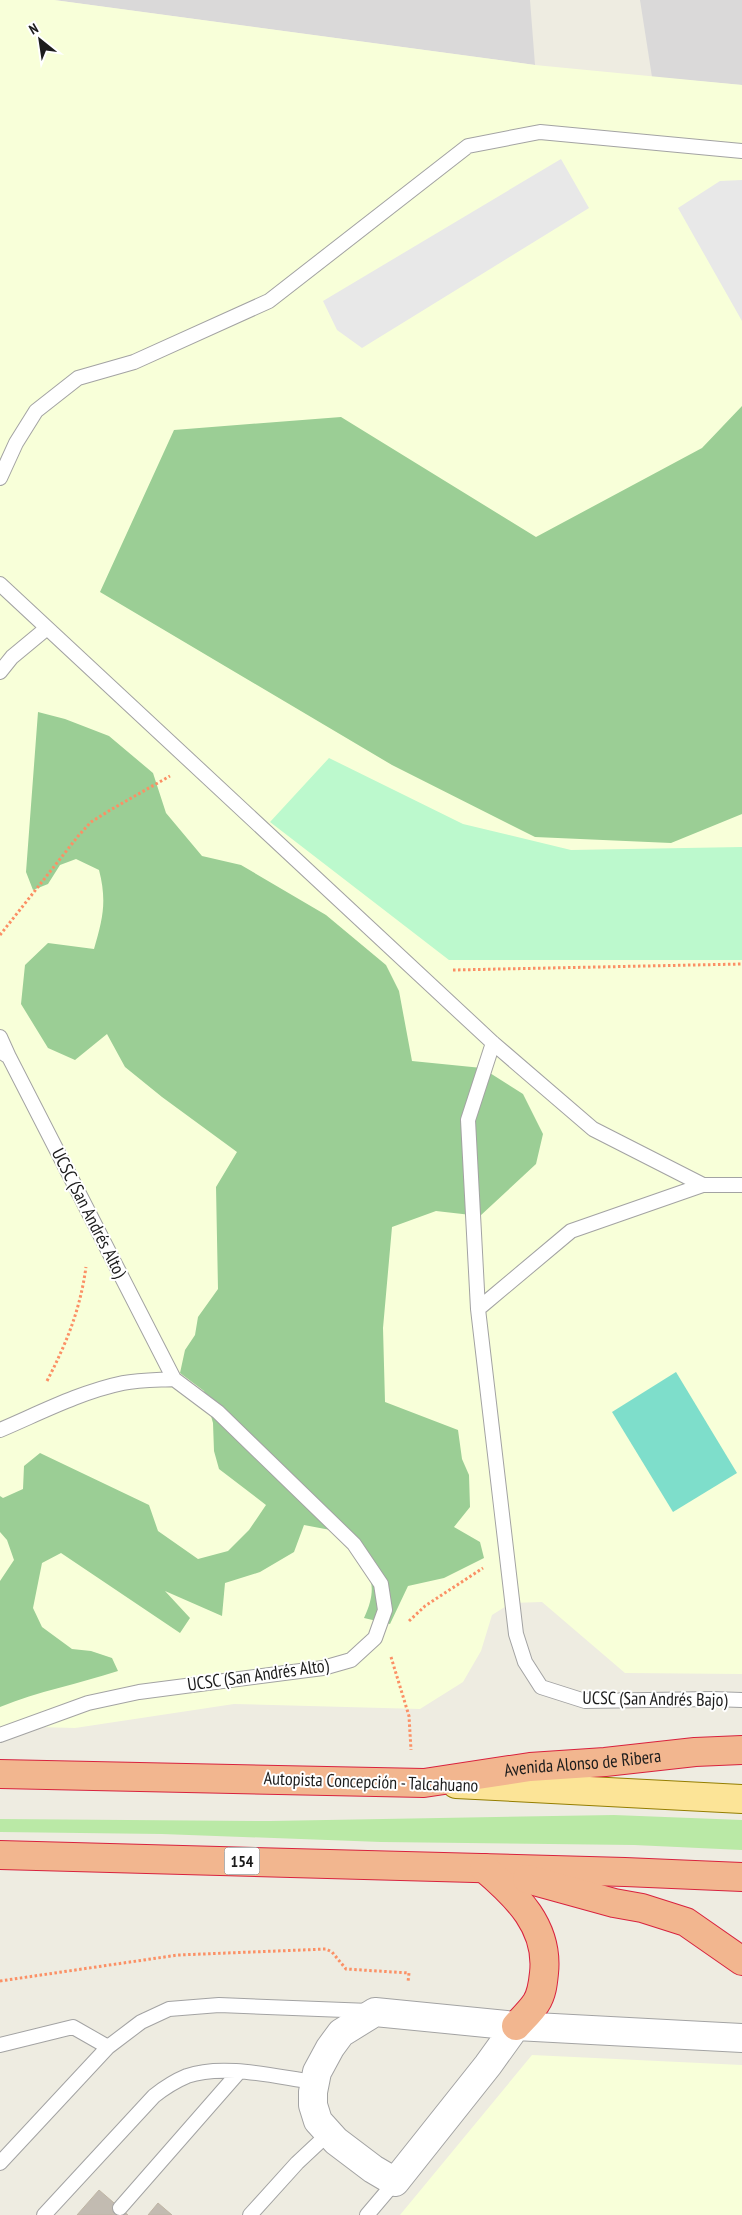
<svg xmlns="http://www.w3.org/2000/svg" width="742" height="2215" viewBox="0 0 742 2215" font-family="'PT Sans Narrow',sans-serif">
<rect width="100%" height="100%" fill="#eeece1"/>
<path fill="#dad9d9" d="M54 0H530L535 65Z
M640 0H742V85L652 77Z"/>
<path fill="#f8ffd9" d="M0 0H54L535 65 742 85V1674L625 1673 542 1602 511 1603 492 1615 481 1651 463 1682 420 1709 234 1704 75 1728 0 1726Z
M532 2055 742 2065V2215H400Z"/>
<path fill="#bae9a6" d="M614 1815 742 1820V1850L634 1845 381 1842 162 1834 0 1832V1819L270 1821Z"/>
<path fill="#9bce95" d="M742 406V814L671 843 535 837 392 765 100 592 174 430 341 417 536 537 702 448Z
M38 712 65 719 109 736 153 773 166 813 202 856 241 865 326 915 386 965 399 991 412 1061 482 1068 523 1094 543 1134 536 1164 480 1216 436 1211 392 1227 383 1328 385 1402 458 1430 462 1459 469 1475 470 1507 454 1527 480 1542 484 1558 444 1578 408 1586 390 1624 364 1618C383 1578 364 1564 341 1532L304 1525 294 1552 260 1572 225 1583 222 1616 165 1591 190 1618 180 1633 61 1553 42 1563 33 1608 42 1627 72 1649 91 1651 112 1658 118 1671C79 1684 38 1691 0 1707V1581L14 1560 7 1540 0 1532V1496L3 1498 23 1489 24 1466 40 1453 149 1505 158 1531 198 1559 228 1551 249 1530 266 1505 219 1469 214 1451 213 1423 204 1391 180 1373 185 1350 195 1335 198 1317 218 1289 216 1187 237 1152 162 1097 125 1067 107 1034 75 1060 48 1048 21 1004 25 965 48 943 94 949C103 918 107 901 99 870L76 859 60 865 48 884 33 890 26 872Z"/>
<path fill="#bcf9cd" d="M329 758 463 824 571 850 742 847V960H449L270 822Z"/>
<path fill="#7edecb" d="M676 1372 737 1473 673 1512 612 1412Z"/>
<path fill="#e8e8e8" d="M561 159 589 208 362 348 337 330 323 301Z
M742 180V321L678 208 720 181Z"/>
<path fill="#c2bbb1" stroke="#bfb5a4" d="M99 2190 128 2215H77Z
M158 2203 172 2215H148Z"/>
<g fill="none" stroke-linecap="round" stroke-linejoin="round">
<defs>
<path id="service" d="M0 478 16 443 36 411 78 378 134 362 269 301 468 146 540 132 742 151
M0 584 493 1043 593 1129 703 1185H742
M0 672 12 657 47 628
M0 1037 9 1057
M0 1051 9 1057 174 1379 218 1412 354 1544 381 1584 385 1610 375 1638 351 1660 323 1668 139 1692 88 1703 0 1735
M703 1185 571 1231 478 1309 516 1634 525 1662 541 1687 585 1701 712 1699 742 1700
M478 1309 468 1120 493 1043
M0 1430C40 1413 80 1392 123 1383 139 1380 157 1380 174 1379
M0 2045 73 2027 108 2047
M0 2163 108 2047 141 2022 169 2009 219 2005 370 2011
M120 2208 239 2072
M44 2215 154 2096C164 2088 175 2081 187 2076 224 2063 276 2077 314 2082
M250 2215 297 2163 328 2134
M367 2215 395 2182"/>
<path id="minor" d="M516 2026 488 2065 395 2182 373 2169 336 2141 318 2121 313 2105V2092L317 2072 330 2048 341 2033 375 2012 516 2026 742 2038"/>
<path id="primary" d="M456 1784 742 1799"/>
<g id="trunk">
<path id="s1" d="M0 1774 424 1783 530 1767 605 1762 695 1752 742 1750"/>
<path d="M0 1855 625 1872 742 1877"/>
<path d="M484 1868C517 1896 549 1927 544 1973 543 1983 542 1994 536 2003 531 2011 523 2018 516 2026"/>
<path d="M527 1879 614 1903 642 1908 686 1922 742 1961"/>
</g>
</defs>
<use href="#service" stroke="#a3a3a3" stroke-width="16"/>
<use href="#minor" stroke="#a3a3a3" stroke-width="30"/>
<use href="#primary" stroke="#947e00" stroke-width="30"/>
<use href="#trunk" stroke="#d8223e" stroke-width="30"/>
<path stroke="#fb9065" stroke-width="3" stroke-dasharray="2.5 2.5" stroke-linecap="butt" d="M0 935 79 835 91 822 112 809 170 776
M453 970 742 964
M47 1381C67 1342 80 1310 86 1267
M409 1621 425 1606 483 1568
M391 1657 409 1716 411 1750
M0 1981 178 1955 326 1949 332 1952 346 1969 409 1973 408 1982"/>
<use href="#service" stroke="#fff" stroke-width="14"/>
<use href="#minor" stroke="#fff" stroke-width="28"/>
<use href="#primary" stroke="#fce497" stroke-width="28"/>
<use href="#trunk" stroke="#f2b68f" stroke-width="28"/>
</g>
<g text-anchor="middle" stroke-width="4" stroke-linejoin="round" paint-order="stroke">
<rect fill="#fff" stroke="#606060" stroke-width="1" x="224.5" y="1847.5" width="35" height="27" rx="4"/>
<g font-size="16" font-weight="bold" fill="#1c1c1c">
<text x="242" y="1867">154</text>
</g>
<g font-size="18" fill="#1c1c1c" stroke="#fff">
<text transform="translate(89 1213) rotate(63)" y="6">UCSC (San Andrés Alto)</text>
<text transform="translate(258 1675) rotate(-8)" y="6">UCSC (San Andrés Alto)</text>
<text transform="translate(655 1699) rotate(1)" y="6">UCSC (San Andrés Bajo)</text>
<text dy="6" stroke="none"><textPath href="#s1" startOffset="584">Avenida Alonso de Ribera</textPath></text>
<text transform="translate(371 1782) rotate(2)" y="6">Autopista Concepción - Talcahuano</text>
</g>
</g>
<g transform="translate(40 40) rotate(330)" stroke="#ffffff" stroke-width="4" paint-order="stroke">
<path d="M0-4L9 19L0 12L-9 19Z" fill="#1c1c1c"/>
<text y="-8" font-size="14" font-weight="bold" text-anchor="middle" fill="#1c1c1c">N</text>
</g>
</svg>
